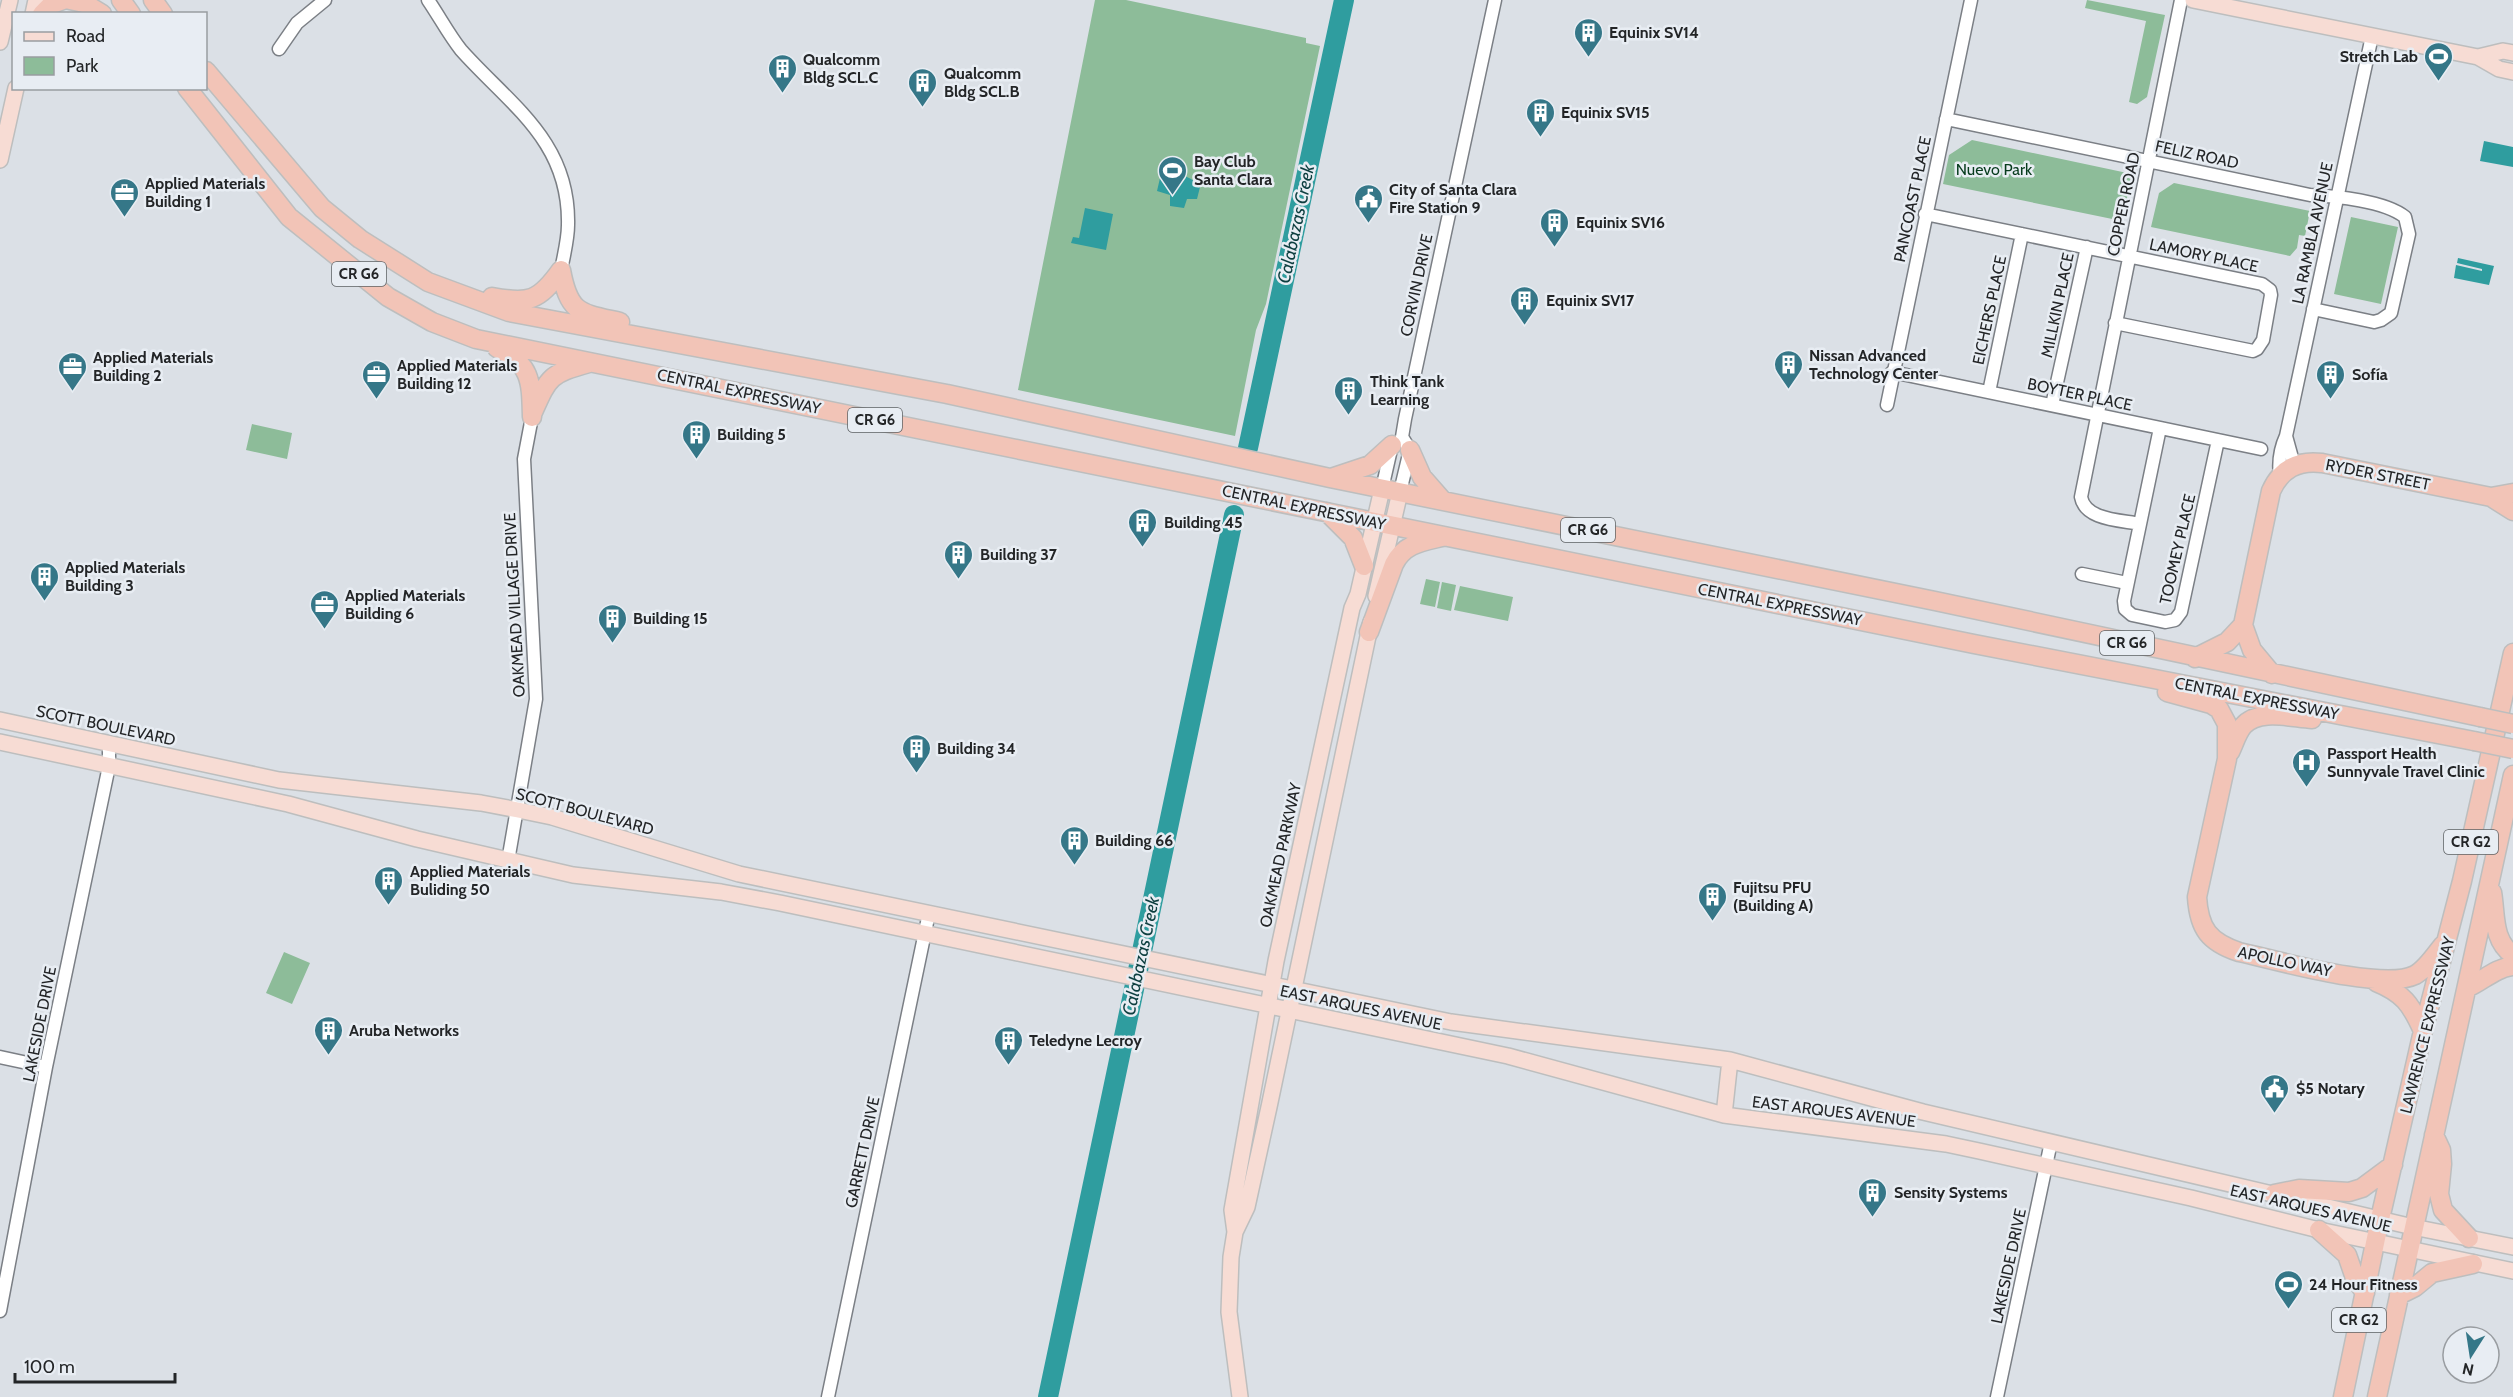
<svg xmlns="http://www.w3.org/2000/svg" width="2513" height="1397" viewBox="0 0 2513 1397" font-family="Cabin,sans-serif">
<rect width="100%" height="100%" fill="#dbe0e6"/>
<path fill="#8dbc99" d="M1095 0H1126L1306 38V43L1320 46 1266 304 1256 330 1235 436 1018 390Z
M2087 0 2165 15 2147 97 2137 104 2129 102 2146 21 2085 8Z
M1972 140 2132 174 2122 221 1943 184 1949 155Z
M2174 183 2310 211 2305 236 2299 235 2297 248 2290 256 2151 227 2159 193Z
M2351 217 2398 227 2381 304 2334 294Z
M252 424 292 433 287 459 246 450Z
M1426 579 1440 582 1435 607 1420 604Z
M1442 582 1456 585 1451 611 1437 608Z
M1460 586 1513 597 1508 621 1454 610Z
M284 952 310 963 292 1004 266 993Z"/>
<path fill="#2f9d9f" d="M2484 141 2513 147V167L2480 161Z
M1169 174C1182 174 1192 177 1200 187L1197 199H1187L1184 208 1170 206V195L1157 191 1160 178Z
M1085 208 1113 214 1106 250 1071 243 1073 237 1079 238Z
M2458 258 2494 266 2489 285 2454 278 2456 265 2482 271V269L2457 263Z"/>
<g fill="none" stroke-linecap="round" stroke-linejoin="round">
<path stroke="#2f9d9f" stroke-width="20" d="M1248 448 1344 0
M1048 1397 1234 515"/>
<defs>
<path id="minor" d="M428 0C439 16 449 35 461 50 510 105 570 141 568 225 568 239 564 255 561 270
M279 49 297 23 325 0
M1946 119 2310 195C2336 196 2385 201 2405 217L2409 234 2391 313 2381 320 2374 322 2313 309
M1925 214 2262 284 2270 290 2271 295 2263 340 2257 349 2253 351 2115 323
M1892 372 2261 449
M1989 392 2022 234
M1887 405 1971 0
M2052 405 2087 247
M2160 428 2124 601 2125 609 2132 615 2165 622 2175 620 2181 612 2218 440
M2286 436 2294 465
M2280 476C2278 461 2280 449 2286 436L2372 36
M1382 489 1392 445
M1400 492 1410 450 1402 437 1405 419 1495 0
M2140 524C2120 520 2085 520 2081 497L2181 0
M2082 574 2127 583
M508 861 536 699 524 459 532 417
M0 1057 46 1067
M0 1311 46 1067 109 766V744
M828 1397 929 913
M1997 1397 2051 1142"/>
<path id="major" d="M2193 0 2478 57 2499 69 2513 72
M33 14 36 0
M0 42 10 0
M2478 57 2503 51 2513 53
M0 160 16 88
M1376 596 1400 492
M0 720 279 780 481 803 518 810 552 817 739 874 1451 1022 1730 1060 1923 1112 2413 1227 2513 1247
M0 742 288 804 417 839 573 875 721 892 780 903 1508 1056 1724 1115 1946 1144 1979 1151 2191 1198 2319 1230 2513 1271
M1724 1115 1730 1060
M1235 1232 1232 1210 1276 961 1352 608 1358 594 1382 489
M1240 1397 1229 1312 1231 1257 1235 1232 1247 1207 1269 1107 1371 622"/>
<path id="highway" d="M70 0 84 3 102 14
M121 0 131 14
M153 0 163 14
M42 14 52 4 63 0
M206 71 322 208 360 239 428 282 509 312 947 394 1330 478 1935 601 2480 717
M187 88 289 217 388 297 432 322 476 339 1974 644 2474 741
M561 270C569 314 580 313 620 322
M492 297C529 304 539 301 561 270
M497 348C532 364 531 382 532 417
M533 412C549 376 550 374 589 363
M1410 450 1422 477 1443 501
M1331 478 1370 465 1392 445
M2491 497 2513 511
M1327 512 1353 538 1364 566
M2243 625 2271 491C2281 469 2298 460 2322 463L2491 497 2513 493
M2243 625 2252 650 2272 674
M1369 632 1394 564C1404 544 1421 542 1442 537
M2195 658 2227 642 2243 625
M2167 692 2211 704 2219 709 2227 724V759L2197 897C2199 929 2209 942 2239 952 2276 960 2383 991 2415 975 2426 969 2435 955 2443 945
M2230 752C2234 744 2237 733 2243 726 2259 708 2292 718 2312 719
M2492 892C2496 915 2492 940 2513 955
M2376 982C2403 993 2411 1004 2423 1031
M2467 988C2483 981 2495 968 2513 966
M2434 1135 2441 1150 2442 1164 2439 1194 2443 1210 2469 1238
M2274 1194 2299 1189 2349 1192 2362 1188 2393 1165
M2319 1230 2347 1255 2355 1278 2365 1293
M2399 1295 2415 1287 2432 1273 2473 1264
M2343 1397 2380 1219 2423 1031 2462 881 2513 653
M2377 1397 2513 775"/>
</defs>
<use href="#minor" stroke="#7b7f85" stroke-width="15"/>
<use href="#major" stroke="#bdbebe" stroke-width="18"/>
<use href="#highway" stroke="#bdbebe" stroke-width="21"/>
<use href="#minor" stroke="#fff" stroke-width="12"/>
<use href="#major" stroke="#f7dcd4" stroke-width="15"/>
<use href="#highway" stroke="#f2c4b7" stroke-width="18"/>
<defs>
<path id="highway-bridge" d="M2480 717 2513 724
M2474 741 2513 749"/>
</defs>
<use href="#highway-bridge" stroke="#bdbebe" stroke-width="21" stroke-linecap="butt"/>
<use href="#highway-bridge" stroke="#f2c4b7" stroke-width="18"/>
</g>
<defs>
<symbol id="building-pin" viewBox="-11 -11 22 30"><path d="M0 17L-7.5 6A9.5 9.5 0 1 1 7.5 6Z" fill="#357788" stroke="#e8edf3"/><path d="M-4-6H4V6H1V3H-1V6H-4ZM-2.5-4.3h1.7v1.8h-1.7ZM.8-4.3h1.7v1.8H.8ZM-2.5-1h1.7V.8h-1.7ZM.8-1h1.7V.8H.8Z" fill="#fff"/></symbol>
<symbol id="stadium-pin" viewBox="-11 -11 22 30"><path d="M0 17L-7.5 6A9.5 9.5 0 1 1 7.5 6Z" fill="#357788" stroke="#e8edf3"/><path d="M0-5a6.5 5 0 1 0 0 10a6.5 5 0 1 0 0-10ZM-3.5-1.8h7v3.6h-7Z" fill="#fff"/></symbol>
<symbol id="office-pin" viewBox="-11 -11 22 30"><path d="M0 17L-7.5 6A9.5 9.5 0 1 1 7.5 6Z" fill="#357788" stroke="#e8edf3"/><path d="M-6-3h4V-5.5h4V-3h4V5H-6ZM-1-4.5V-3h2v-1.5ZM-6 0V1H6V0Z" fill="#fff"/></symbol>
<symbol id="civic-pin" viewBox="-11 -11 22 30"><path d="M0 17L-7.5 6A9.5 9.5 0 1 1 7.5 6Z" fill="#357788" stroke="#e8edf3"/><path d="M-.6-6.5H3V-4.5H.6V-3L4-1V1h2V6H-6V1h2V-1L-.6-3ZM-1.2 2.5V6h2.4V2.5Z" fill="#fff"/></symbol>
<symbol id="hospital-pin" viewBox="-11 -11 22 30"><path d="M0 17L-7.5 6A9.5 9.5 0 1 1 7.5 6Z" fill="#357788" stroke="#e8edf3"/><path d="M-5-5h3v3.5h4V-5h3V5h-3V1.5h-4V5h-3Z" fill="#fff"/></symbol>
</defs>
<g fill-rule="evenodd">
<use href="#building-pin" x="1572" y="16" width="33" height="45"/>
<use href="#stadium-pin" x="2422" y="40" width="33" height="45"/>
<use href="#building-pin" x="766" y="52" width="33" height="45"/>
<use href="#building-pin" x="906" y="66" width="33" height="45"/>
<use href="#building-pin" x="1524" y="96" width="33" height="45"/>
<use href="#stadium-pin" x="1156" y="154" width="33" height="45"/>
<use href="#office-pin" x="108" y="176" width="33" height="45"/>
<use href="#civic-pin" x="1352" y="182" width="33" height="45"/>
<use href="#building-pin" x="1538" y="206" width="33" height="45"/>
<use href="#building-pin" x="1508" y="284" width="33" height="45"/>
<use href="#building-pin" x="1772" y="348" width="33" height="45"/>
<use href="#office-pin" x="56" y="350" width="33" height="45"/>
<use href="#office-pin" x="360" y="358" width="33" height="45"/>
<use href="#building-pin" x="2314" y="358" width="33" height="45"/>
<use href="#building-pin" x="1332" y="374" width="33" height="45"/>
<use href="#building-pin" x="680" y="418" width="33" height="45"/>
<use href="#building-pin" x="1126" y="506" width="33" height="45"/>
<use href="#building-pin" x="942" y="538" width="33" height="45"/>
<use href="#building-pin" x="28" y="560" width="33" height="45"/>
<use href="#office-pin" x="308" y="588" width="33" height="45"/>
<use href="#building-pin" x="596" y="602" width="33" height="45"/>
<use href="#building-pin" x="900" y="732" width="33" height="45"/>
<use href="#hospital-pin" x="2290" y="746" width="33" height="45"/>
<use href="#building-pin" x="1058" y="824" width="33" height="45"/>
<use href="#building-pin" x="372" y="864" width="33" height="45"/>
<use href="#building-pin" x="1696" y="880" width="33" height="45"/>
<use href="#building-pin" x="312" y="1014" width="33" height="45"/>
<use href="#building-pin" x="992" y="1024" width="33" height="45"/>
<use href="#civic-pin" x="2258" y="1072" width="33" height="45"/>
<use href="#building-pin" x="1856" y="1176" width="33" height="45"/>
<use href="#stadium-pin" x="2272" y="1268" width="33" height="45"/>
</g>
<g text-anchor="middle" stroke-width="5" stroke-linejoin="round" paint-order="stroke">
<g fill="#e8edf3" stroke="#5e6164" stroke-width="1.5">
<rect x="332" y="262" width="54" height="24" rx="4.5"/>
<rect x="848" y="408" width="54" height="24" rx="4.5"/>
<rect x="1561" y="518" width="54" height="24" rx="4.5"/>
<rect x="2100" y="631" width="54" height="24" rx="4.5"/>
<rect x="2444" y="830" width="54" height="24" rx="4.5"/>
<rect x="2332" y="1308" width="54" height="24" rx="4.5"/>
</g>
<g font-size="15" font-weight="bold" fill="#232527">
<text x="359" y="279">CR G6</text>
<text x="875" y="425">CR G6</text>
<text x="1588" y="535">CR G6</text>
<text x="2127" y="648">CR G6</text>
<text x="2471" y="847">CR G2</text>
<text x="2359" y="1325">CR G2</text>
</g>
<g font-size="16" font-weight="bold" fill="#232527" stroke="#e8edf3" text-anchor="start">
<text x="1609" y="38">Equinix SV14</text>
<text x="2418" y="62" text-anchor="end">Stretch Lab</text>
<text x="803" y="65">Qualcomm<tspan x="803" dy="18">Bldg SCL.C</tspan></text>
<text x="944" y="79">Qualcomm<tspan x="944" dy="18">Bldg SCL.B</tspan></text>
<text x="1561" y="118">Equinix SV15</text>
<text x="1194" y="167">Bay Club<tspan x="1194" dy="18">Santa Clara</tspan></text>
<text x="145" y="189">Applied Materials<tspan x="145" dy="18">Building 1</tspan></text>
<text x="1389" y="195">City of Santa Clara<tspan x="1389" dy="18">Fire Station 9</tspan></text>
<text x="1576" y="228">Equinix SV16</text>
<text x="1546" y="306">Equinix SV17</text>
<text x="1809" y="361">Nissan Advanced<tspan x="1809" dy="18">Technology Center</tspan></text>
<text x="93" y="363">Applied Materials<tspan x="93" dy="18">Building 2</tspan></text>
<text x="397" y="371">Applied Materials<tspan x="397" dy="18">Building 12</tspan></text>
<text x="2352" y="380">Sofía</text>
<text x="1370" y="387">Think Tank<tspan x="1370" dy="18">Learning</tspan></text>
<text x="717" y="440">Building 5</text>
<text x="1164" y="528">Building 45</text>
<text x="980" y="560">Building 37</text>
<text x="65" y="573">Applied Materials<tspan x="65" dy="18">Building 3</tspan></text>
<text x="345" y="601">Applied Materials<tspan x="345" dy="18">Building 6</tspan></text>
<text x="633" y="624">Building 15</text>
<text x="937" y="754">Building 34</text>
<text x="2327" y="759">Passport Health<tspan x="2327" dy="18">Sunnyvale Travel Clinic</tspan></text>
<text x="1095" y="846">Building 66</text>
<text x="410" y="877">Applied Materials<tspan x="410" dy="18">Buliding 50</tspan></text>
<text x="1733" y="893">Fujitsu PFU<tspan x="1733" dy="18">(Building A)</tspan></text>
<text x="349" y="1036">Aruba Networks</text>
<text x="1029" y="1046">Teledyne Lecroy</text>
<text x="2296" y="1094">$5 Notary</text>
<text x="1894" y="1198">Sensity Systems</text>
<text x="2309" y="1290">24 Hour Fitness</text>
</g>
<g font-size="16" fill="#232527" stroke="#e8edf3">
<text transform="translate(2197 154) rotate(12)" y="6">FELIZ ROAD</text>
<text transform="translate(1912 199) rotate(-78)" y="6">PANCOAST PLACE</text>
<text transform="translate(2123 204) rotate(-78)" y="6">COPPER ROAD</text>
<text transform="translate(2312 233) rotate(-78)" y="6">LA RAMBLA AVENUE</text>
<text transform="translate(2204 255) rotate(12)" y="6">LAMORY PLACE</text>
<text transform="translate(1416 285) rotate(-78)" y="6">CORVIN DRIVE</text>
<text transform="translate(2057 305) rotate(-78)" y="6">MILLKIN PLACE</text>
<text transform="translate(1989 310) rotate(-78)" y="6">EICHERS PLACE</text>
<text transform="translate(739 391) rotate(12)" y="6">CENTRAL EXPRESSWAY</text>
<text transform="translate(2080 394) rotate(12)" y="6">BOYTER PLACE</text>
<text transform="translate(2378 474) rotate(11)" y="6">RYDER STREET</text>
<text transform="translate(1304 507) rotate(12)" y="6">CENTRAL EXPRESSWAY</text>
<text transform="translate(2177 549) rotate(-77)" y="6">TOOMEY PLACE</text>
<text transform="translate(1780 604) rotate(11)" y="6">CENTRAL EXPRESSWAY</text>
<text transform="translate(514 605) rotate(-93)" y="6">OAKMEAD VILLAGE DRIVE</text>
<text transform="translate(2257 698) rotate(11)" y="6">CENTRAL EXPRESSWAY</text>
<text transform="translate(106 725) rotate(12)" y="6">SCOTT BOULEVARD</text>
<text transform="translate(585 811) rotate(15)" y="6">SCOTT BOULEVARD</text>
<text transform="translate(1280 855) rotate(-78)" y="6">OAKMEAD PARKWAY</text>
<text transform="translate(2285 961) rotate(12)" y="6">APOLLO WAY</text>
<text transform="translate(1361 1007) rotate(12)" y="6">EAST ARQUES AVENUE</text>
<text transform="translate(39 1024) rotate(-79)" y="6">LAKESIDE DRIVE</text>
<text transform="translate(2427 1025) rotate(-76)" y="6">LAWRENCE EXPRESSWAY</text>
<text transform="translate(1834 1111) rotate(7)" y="6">EAST ARQUES AVENUE</text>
<text transform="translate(862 1152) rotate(-78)" y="6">GARRETT DRIVE</text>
<text transform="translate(2311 1208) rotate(13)" y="6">EAST ARQUES AVENUE</text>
<text transform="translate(2008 1266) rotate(-78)" y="6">LAKESIDE DRIVE</text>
</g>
<g font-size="16" fill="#073c1d" stroke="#e8edf3">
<text x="1994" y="175">Nuevo Park</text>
</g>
<g font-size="18" font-style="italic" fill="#0d3f40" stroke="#e8edf3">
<text transform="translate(1296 224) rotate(-78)" y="6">Calabazas Creek</text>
<text transform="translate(1141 956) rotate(-78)" y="6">Calabazas Creek</text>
</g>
</g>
<rect x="12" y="12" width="195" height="78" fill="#e8edf3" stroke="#999da1" stroke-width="1.5"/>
<rect x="24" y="32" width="30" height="9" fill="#f7dcd4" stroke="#999da1" stroke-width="1.5"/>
<text x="66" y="42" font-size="18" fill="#232527">Road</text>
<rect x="24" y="57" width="30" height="18" fill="#8dbc99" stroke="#999da1" stroke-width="1.5"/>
<text x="66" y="72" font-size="18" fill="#232527">Park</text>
<g transform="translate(2471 1355) rotate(192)"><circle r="28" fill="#e8edf3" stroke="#999da1" stroke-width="1.5"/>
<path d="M0-4.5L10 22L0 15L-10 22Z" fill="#357788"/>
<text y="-9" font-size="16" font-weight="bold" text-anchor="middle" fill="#232527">N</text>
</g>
<path d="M15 1373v9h160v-9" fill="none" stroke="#232527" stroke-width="3"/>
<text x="24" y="1373" font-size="18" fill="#232527" stroke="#e8edf3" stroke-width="4.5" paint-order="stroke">100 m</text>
</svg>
